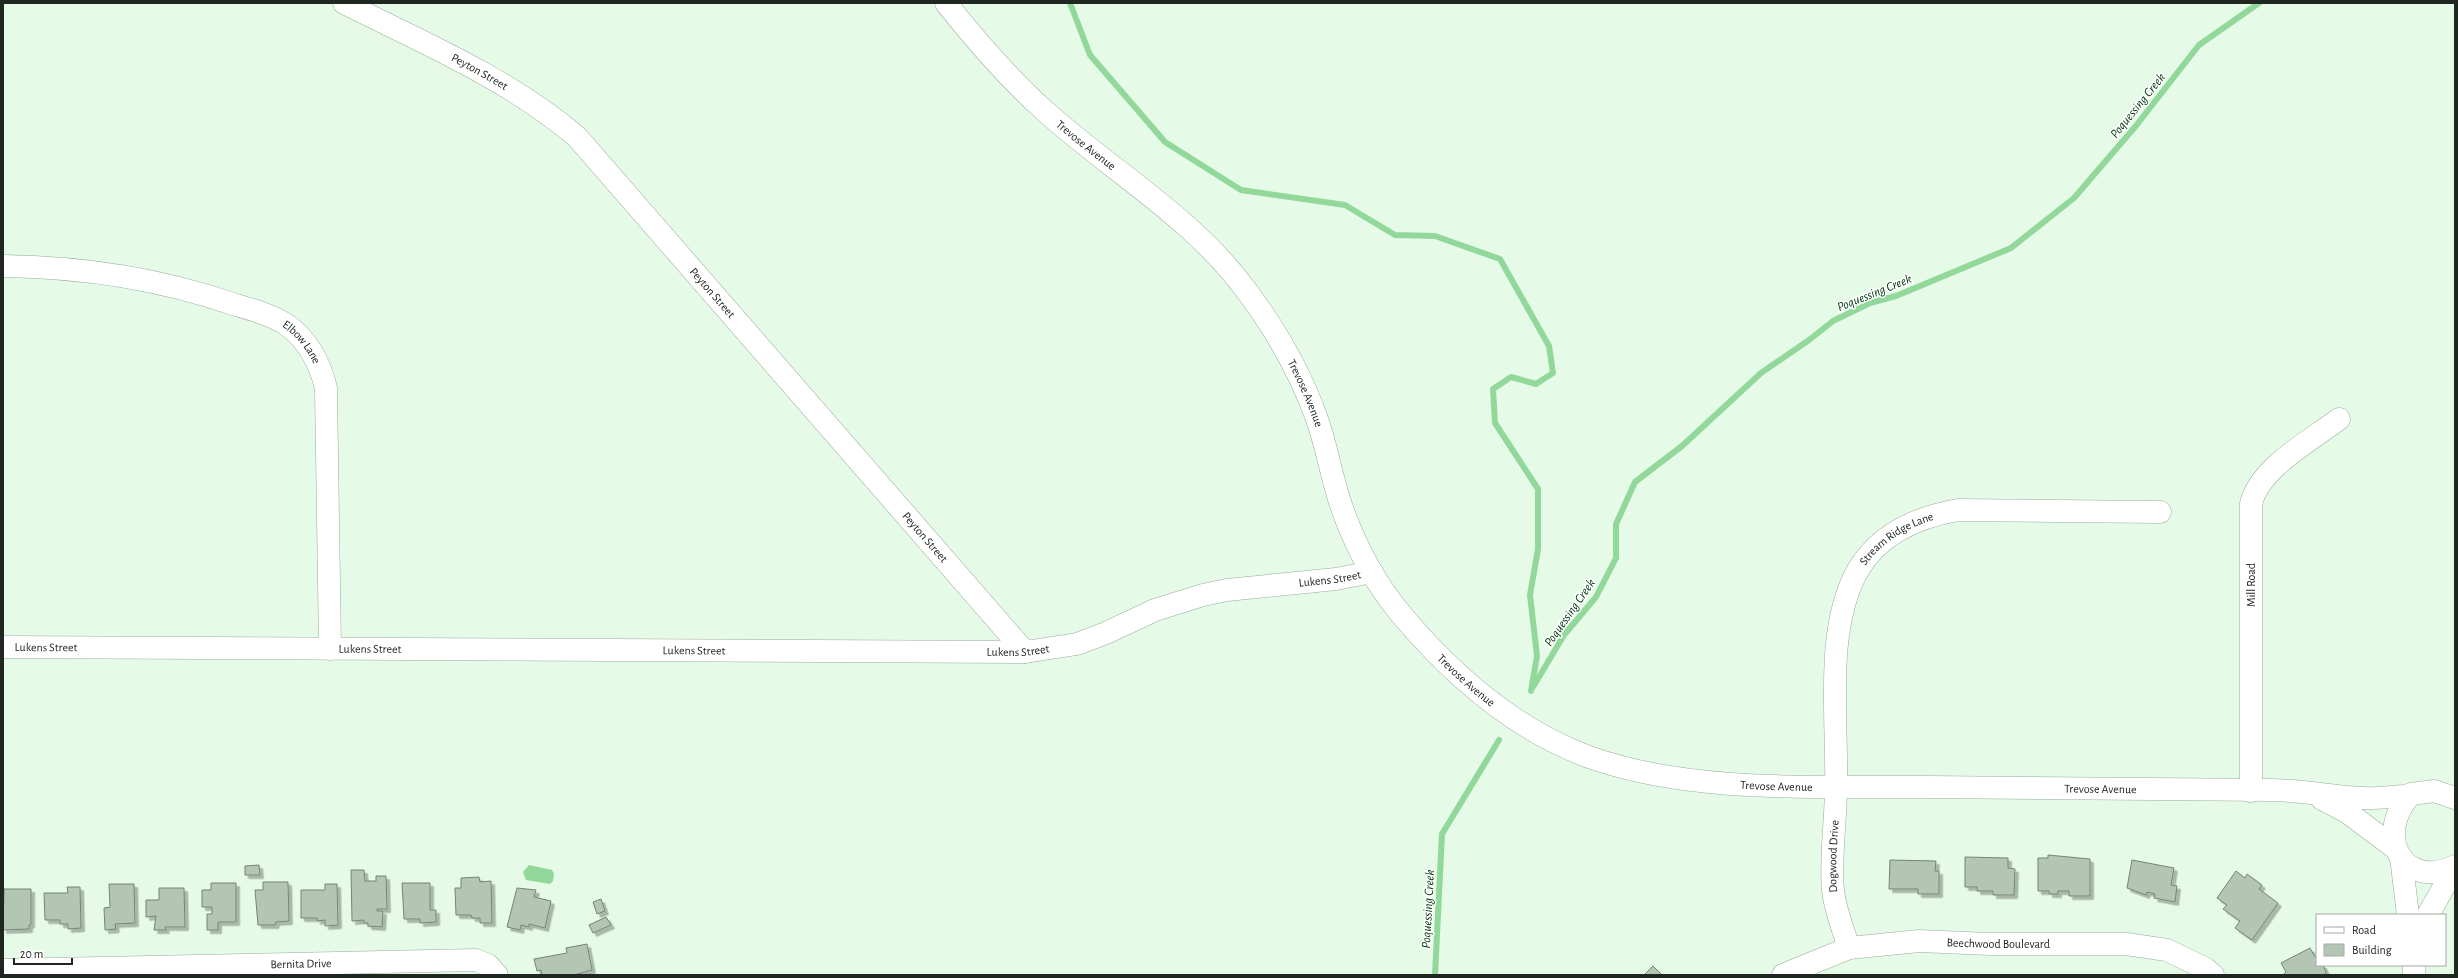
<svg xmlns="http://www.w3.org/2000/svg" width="2458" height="978" viewBox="0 0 2458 978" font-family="'Alegreya Sans',sans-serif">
<defs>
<filter id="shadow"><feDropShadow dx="3.5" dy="3.5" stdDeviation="0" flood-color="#0004"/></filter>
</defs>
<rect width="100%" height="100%" fill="#e6fae8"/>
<path fill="#92d89a" d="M529 865 552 870 554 874 553 881 550 884 526 880 523 872Z"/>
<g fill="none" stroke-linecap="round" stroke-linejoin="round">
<path stroke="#92d89a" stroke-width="6" d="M1070 3 1090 55 1165 142 1241 190 1345 205 1395 235 1435 236 1500 259 1549 346 1553 373 1536 384 1511 377 1493 389 1495 423 1538 489V549L1530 595 1537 656 1531 691
M1533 687 1564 635 1596 597 1616 558V524L1635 482 1682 446 1761 373 1809 340 1833 321 1870 303 1896 296 2011 248 2074 198 2135 127 2199 45 2259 3
M1435 975 1442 834 1499 740"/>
</g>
<path fill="#b3c6b4" stroke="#738474" filter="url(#shadow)" d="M2048 855 2090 859V896H2069V891H2058V894H2049V891H2038V858H2048Z
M1965 857 2008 858V868L2015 869 2014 895H1993V891H1977V887H1965Z
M1890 860 1936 861 1935 871H1939V894H1918V889H1889Z
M2132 860 2174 868 2171 885 2177 886 2175 902 2154 898 2155 894 2147 892 2146 895 2127 888Z
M259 865 260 875H245V866Z
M351 870H364L365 881H376V876H386L387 909H377V911H383L382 927 368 926V923H364V920L352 921Z
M2236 871 2245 878 2247 874 2262 885 2259 889 2278 903 2252 940 2235 928 2240 921 2223 909 2227 905 2217 898Z
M479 877 480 882 491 881 492 923H480V918H472L471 915H456L455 888H461V878Z
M263 882H288L289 921 276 922 275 925H258L255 890H263Z
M211 883H236V922H218V930H207V914H212V907H202V890H211Z
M402 883H430V910H436V922L420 923V919H404Z
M109 884H134L135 923 115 924 116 929 105 930 104 908 110 907Z
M325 884H337L338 925 325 926V920L317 921V918H301V890H325Z
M67 887H80L81 928 68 929V924H60V920H45L44 893H68Z
M159 888H184L185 927H165L166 930H154L156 916 146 917V900H159Z
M517 888 536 890 534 897 551 901 545 928 529 924V927L521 925 520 930 507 927Z
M4 889H31V924L29 925V929L3 930Z
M601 899 605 911 597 914 593 902Z
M606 917 611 925 593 933 589 925Z
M587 944 592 970 574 975H542L541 970 537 971 534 959 567 953 566 948Z
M2310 948 2315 957 2317 956V965H2323L2326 972 2325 975H2283L2286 972 2281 963Z
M1653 966 1662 975H1644Z"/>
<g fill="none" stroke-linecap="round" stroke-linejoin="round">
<defs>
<g id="minor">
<path id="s1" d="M344 3C424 43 509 79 577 137L1025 652"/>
<path id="s2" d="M946 3C977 42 1009 79 1046 112 1113 172 1192 217 1246 290 1276 330 1300 372 1317 419 1326 445 1331 473 1339 499 1352 539 1373 580 1400 613 1451 674 1513 729 1589 757 1692 794 1820 786 1928 787 2043 788 2157 790 2271 790 2301 790 2332 797 2363 798 2378 799 2393 796 2409 796"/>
<path id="s3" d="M3 266C83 267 161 279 236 305 253 310 272 315 287 325 309 341 320 363 326 388L330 649"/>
<path id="s4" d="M3 647 1025 652 1077 644 1106 633 1155 610 1203 595 1227 590 1336 579 1372 572"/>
<path d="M2251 791V504C2259 468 2310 441 2339 419"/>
<path d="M2455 798 2434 791 2411 794C2373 835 2403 891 2455 866"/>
<path d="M2322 799 2347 812 2395 848"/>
<path d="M2401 857 2408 915"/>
<path d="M2428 915 2455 867"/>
<path id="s5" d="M1849 948C1843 929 1835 910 1833 890 1830 860 1836 818 1836 787 1838 720 1824 630 1858 570 1879 534 1918 517 1958 510L2160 512"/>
<path d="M2414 965V975"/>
<path id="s6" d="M3 970 476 960 488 965 497 975"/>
<path id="s7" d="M1783 975 1849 948 1919 941 1990 944H2126L2167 950 2206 969 2213 975"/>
</g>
</defs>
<use href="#minor" stroke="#99ac9b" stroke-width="23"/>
<use href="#minor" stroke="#fff" stroke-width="22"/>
</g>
<g text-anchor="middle" stroke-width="3" stroke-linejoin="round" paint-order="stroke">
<g font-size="12" fill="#202721" stroke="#fff">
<text dy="4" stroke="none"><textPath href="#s1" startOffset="152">Peyton Street</textPath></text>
<text dy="4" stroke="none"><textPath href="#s2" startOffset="200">Trevose Avenue</textPath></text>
<text dy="4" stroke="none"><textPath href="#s1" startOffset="476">Peyton Street</textPath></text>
<text dy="4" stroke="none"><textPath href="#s3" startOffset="315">Elbow Lane</textPath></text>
<text dy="4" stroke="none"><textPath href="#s2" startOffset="536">Trevose Avenue</textPath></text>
<text dy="4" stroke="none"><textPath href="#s1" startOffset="800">Peyton Street</textPath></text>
<text dy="4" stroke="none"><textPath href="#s5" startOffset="435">Stream Ridge Lane</textPath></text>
<text dy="4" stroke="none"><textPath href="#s4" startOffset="1338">Lukens Street</textPath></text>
<text transform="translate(2251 585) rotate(-90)" y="4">Mill Road</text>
<text dy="4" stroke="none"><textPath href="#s4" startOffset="43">Lukens Street</textPath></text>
<text dy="4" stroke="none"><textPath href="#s4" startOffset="367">Lukens Street</textPath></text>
<text dy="4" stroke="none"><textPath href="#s4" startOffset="691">Lukens Street</textPath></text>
<text dy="4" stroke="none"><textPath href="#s4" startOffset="1015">Lukens Street</textPath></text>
<text dy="4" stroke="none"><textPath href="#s2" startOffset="872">Trevose Avenue</textPath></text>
<text dy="4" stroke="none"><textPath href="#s2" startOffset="1208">Trevose Avenue</textPath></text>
<text dy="4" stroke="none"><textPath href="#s2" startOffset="1532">Trevose Avenue</textPath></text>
<text dy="4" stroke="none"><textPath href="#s5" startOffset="94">Dogwood Drive</textPath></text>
<text dy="4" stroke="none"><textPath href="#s7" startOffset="221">Beechwood Boulevard</textPath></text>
<text dy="4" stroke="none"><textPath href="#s6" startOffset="298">Bernita Drive</textPath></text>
</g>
<g font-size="13" font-style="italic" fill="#00350e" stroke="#fff">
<text transform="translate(2137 105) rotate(-51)" y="5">Poquessing Creek</text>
<text transform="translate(1874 292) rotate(-22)" y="5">Poquessing Creek</text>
<text transform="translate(1569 612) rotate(-55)" y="5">Poquessing Creek</text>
<text transform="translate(1427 909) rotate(-87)" y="5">Poquessing Creek</text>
</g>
</g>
<rect width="2458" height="978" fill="none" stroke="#202721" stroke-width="8"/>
<rect x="2316" y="914" width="130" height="52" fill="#ffffff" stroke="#a6a9a6"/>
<rect x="2324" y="927" width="20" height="6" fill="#ffffff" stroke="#a6a9a6"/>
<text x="2352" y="934" font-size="12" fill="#202721">Road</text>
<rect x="2324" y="944" width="20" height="12" fill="#b3c6b4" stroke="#a6a9a6"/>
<text x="2352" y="954" font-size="12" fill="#202721">Building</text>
<path d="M14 958v6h58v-6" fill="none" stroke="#202721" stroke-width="2"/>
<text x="20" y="958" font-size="12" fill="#202721" stroke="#ffffff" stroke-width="3" paint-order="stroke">20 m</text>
</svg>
